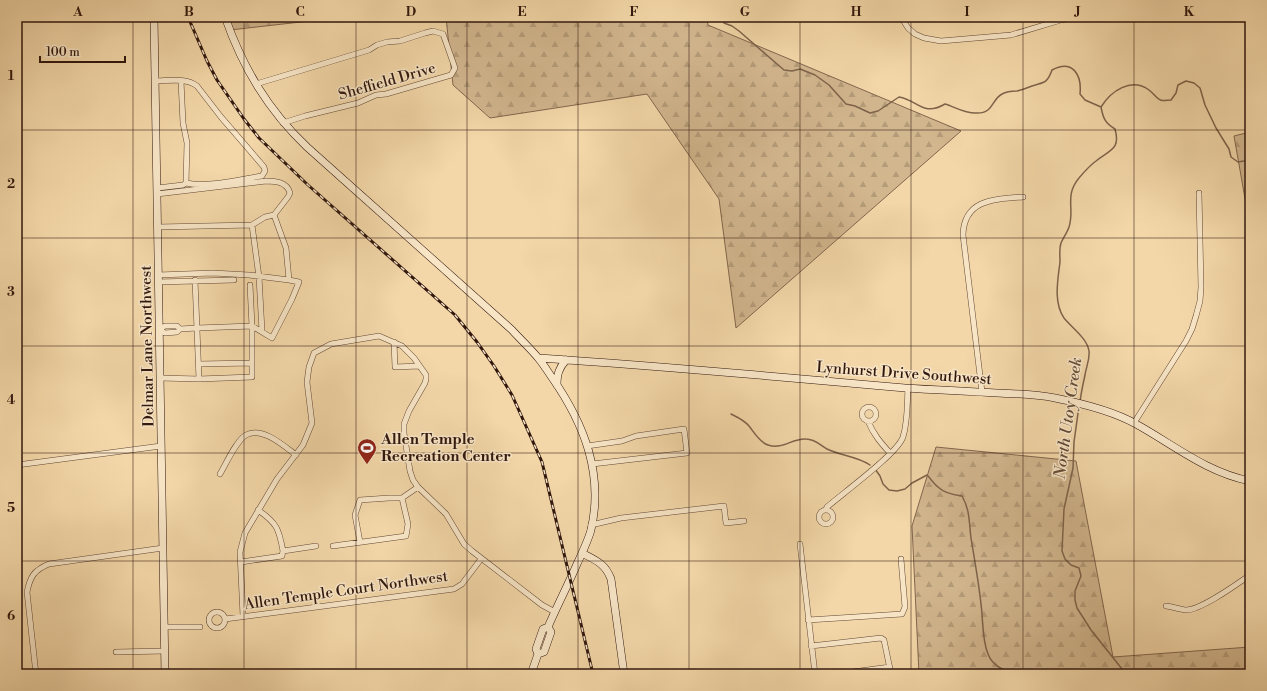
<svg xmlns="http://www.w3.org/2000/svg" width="1267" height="691" viewBox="0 0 1267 691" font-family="'Libre Bodoni',serif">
<defs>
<pattern id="forest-firs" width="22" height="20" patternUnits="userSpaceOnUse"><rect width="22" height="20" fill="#d2b68e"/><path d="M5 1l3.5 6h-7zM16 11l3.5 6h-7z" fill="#b59c79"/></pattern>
</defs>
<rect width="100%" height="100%" fill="#f3d7a8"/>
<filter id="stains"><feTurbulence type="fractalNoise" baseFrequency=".005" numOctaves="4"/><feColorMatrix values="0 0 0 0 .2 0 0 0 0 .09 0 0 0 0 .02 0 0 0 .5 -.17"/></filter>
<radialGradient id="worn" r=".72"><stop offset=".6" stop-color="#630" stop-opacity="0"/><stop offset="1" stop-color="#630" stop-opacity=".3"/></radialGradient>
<path fill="url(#forest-firs)" stroke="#82664e" d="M227 17H345L230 30Z
M446 17H707L708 25 961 131 736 328 719 199 647 94 490 118 453 85Z
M1250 132V227L1234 136Z
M936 447 1076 461 1113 657 1250 647V674H919L912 526Z"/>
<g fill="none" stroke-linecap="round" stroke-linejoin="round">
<path stroke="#7e634b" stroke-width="1.5" d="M723 17 724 23 732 26 739 31 784 70 792 71 800 69 815 75 829 85 846 104 855 106 870 113 878 111 899 97C918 100 923 117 945 104 955 107 966 114 977 113 994 113 991 100 1002 94 1007 91 1012 91 1017 91 1022 90 1027 88 1032 86 1044 82 1047 84 1052 70 1072 59 1082 74 1080 94L1085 100 1101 107
M1080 402C1081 393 1083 384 1085 375 1086 367 1090 360 1089 351 1087 338 1072 328 1064 318 1053 302 1058 279 1060 262 1060 255 1059 249 1061 243 1063 238 1067 233 1069 227 1075 209 1064 196 1079 178 1084 172 1089 166 1096 161 1109 150 1121 150 1115 129 1105 123 1103 118 1101 107 1111 91 1131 77 1149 90 1159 98 1156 102 1171 100L1176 93 1178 85 1186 81 1194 83 1200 88 1205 105 1216 128 1229 149 1231 157 1238 162 1250 160
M1079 406 1074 442 1073 468 1064 509 1062 551 1065 559 1071 565 1079 568 1081 576 1075 591V600L1077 608 1091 630 1126 674
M731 414C737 417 744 420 749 426 754 432 759 442 768 445 783 450 792 438 806 439 815 439 820 445 827 449 841 456 857 456 870 465
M875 469 880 476 883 484 889 490 897 491 905 489 912 483 927 475C931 479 934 484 938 487 944 493 954 495 962 496 970 510 969 522 971 538 975 563 980 589 982 614 983 627 983 642 988 654 993 667 1005 671 1017 674"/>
<defs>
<path id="street" d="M901 17 908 28 915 34 924 38 941 41 1011 35 1061 20 1076 17
M155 81C168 81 186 77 197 86L221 117 264 167 265 171 262 176C240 179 207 188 186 183
M256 84 369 50 377 45 387 42 400 41 425 33 433 31 443 34 455 68 451 75 386 94 376 95 358 103 305 116 283 123
M157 188 183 185 186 183 187 143 183 123 181 81
M157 194 266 181C276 181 287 182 290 193L288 197 274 215 286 248 289 280 249 275 213 273 158 275
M252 225 259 277 262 331
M158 227 252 225 265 217 274 215
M195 280 199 379
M158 282 234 280
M180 329 177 326H165L159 330 165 333 177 332 180 329 197 328 252 326 272 338 292 299 299 282 289 280
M394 342 395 367 419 366
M199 364 252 363
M160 378 199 379 252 377V326L250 285
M982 392 963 235C964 199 995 199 1023 197
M862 414a7 7 0 1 1 14 0a7 7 0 1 1-14 0Z
M868 421C873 434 881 443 890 453
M1134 423 1186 341 1192 329 1196 316 1200 301 1201 287 1199 193
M587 446 622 441 636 436 684 429 687 453 592 464
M17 465 161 446
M220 474C226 464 236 441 246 435 262 426 284 446 296 455
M402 498 418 487
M826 509 827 507C842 494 898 453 903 437 908 421 907 404 908 388
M819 517a7 7 0 1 1 14 0a7 7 0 1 1-14 0Z
M258 510C277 523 279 529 283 551
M591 525 621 518 724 506 726 523 744 521
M360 542 355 515 360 500 389 498H402
M800 544 815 674
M333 546 406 536 408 524 402 498
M241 562 282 556 283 551 316 546
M1166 606C1173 607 1179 609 1185 610 1200 611 1237 584 1250 575
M209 620a8 8 0 1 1 16 0a8 8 0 1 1-16 0Z
M243 616 240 552 245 533 277 479 303 445 312 423 307 382 309 367 314 353 331 344 379 336 402 346 414 358 426 375V379L425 383 409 411 404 424V433L410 471 413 480 418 487 446 514 464 544 472 551 542 605 555 612
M225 619 454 589 462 584 481 559
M808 620 902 614 905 607 901 559
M165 627H200
M811 646 881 638 884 640 891 674
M116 652 165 651
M845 673 890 667
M36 674 27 592C30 577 34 570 49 564L163 548"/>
<path id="secondary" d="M154 17 165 674
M225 17C243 68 268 110 307 147L512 330C521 340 531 349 539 359 544 365 548 372 553 379 584 424 604 474 591 530 588 541 582 553 577 564 568 585 557 606 548 627L543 629 536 649 538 654 531 674
M539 358C661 366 783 377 905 388 936 390 966 391 997 393 1016 394 1036 394 1055 398 1080 403 1113 411 1136 424 1174 445 1206 472 1250 481
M557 385C557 374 559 368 566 360
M582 553C595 560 605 563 611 579L624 674
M538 654 544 652 551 632 548 627"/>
</defs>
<use href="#street" stroke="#624734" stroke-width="6"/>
<use href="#secondary" stroke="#31170e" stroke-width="8"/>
<use href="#street" stroke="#f7e5c6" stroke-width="5"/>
<use href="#secondary" stroke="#f7e5c6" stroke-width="7"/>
<defs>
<path id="rail" d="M188 17 207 61 217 80 244 119 259 138 308 185 455 315 477 342 494 366 512 395 542 462 593 674"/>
</defs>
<use href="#rail" stroke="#31170e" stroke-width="3"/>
<use href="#rail" stroke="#f7e5c6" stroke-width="1.5" stroke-dasharray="4.5" stroke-linecap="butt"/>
</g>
<path fill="none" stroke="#31170e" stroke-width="1" stroke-opacity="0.55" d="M133 17V674M244 17V674M356 17V674M467 17V674M578 17V674M689 17V674M800 17V674M911 17V674M1023 17V674M1134 17V674M17 130H1250M17 238H1250M17 346H1250M17 453H1250M17 561H1250"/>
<defs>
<symbol id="stadium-pin" viewBox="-11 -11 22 30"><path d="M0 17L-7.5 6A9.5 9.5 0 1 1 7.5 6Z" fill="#8f2418" stroke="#f7e5c6"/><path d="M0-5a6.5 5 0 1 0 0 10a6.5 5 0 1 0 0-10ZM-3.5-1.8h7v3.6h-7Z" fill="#fff"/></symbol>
</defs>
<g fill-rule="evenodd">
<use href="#stadium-pin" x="356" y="437" width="22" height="30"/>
</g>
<g text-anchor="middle" stroke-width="3" stroke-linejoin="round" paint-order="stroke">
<g font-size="15" fill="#31170e" stroke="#f7e5c6">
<text transform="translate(387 81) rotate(-16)" y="5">Sheffield Drive</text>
<text transform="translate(147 346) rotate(-91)" y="5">Delmar Lane Northwest</text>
<text transform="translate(904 373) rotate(4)" y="5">Lynhurst Drive Southwest</text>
<text transform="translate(346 590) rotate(-8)" y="5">Allen Temple Court Northwest</text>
</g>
<g font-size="15" font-weight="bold" fill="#31170e" stroke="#f7e5c6" text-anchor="start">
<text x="381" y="444">Allen Temple<tspan x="381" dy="17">Recreation Center</tspan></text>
</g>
<g font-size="16" font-style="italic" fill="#644a37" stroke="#f7e5c6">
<text transform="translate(1067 418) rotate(-82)" y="6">North Utoy Creek</text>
</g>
</g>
<rect width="1267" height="691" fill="none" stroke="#f3d7a8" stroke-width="44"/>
<path d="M40 56v6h85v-6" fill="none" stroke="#31170e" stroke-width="2"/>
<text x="46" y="56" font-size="12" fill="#31170e" stroke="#f7e5c6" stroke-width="3" paint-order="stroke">100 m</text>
<rect x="22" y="22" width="1223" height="647" fill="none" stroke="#31170e" stroke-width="1.5"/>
<g font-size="13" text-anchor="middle" font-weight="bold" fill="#31170e">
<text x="78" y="16">A</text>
<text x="189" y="16">B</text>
<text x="300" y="16">C</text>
<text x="411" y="16">D</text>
<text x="522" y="16">E</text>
<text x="634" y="16">F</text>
<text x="745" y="16">G</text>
<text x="856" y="16">H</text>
<text x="967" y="16">I</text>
<text x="1078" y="16">J</text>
<text x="1189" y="16">K</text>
<text x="11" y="80">1</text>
<text x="11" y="188">2</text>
<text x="11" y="296">3</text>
<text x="11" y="404">4</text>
<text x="11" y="512">5</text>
<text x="11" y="620">6</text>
</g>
<rect width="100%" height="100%" filter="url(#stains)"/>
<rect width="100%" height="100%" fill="url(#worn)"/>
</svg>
